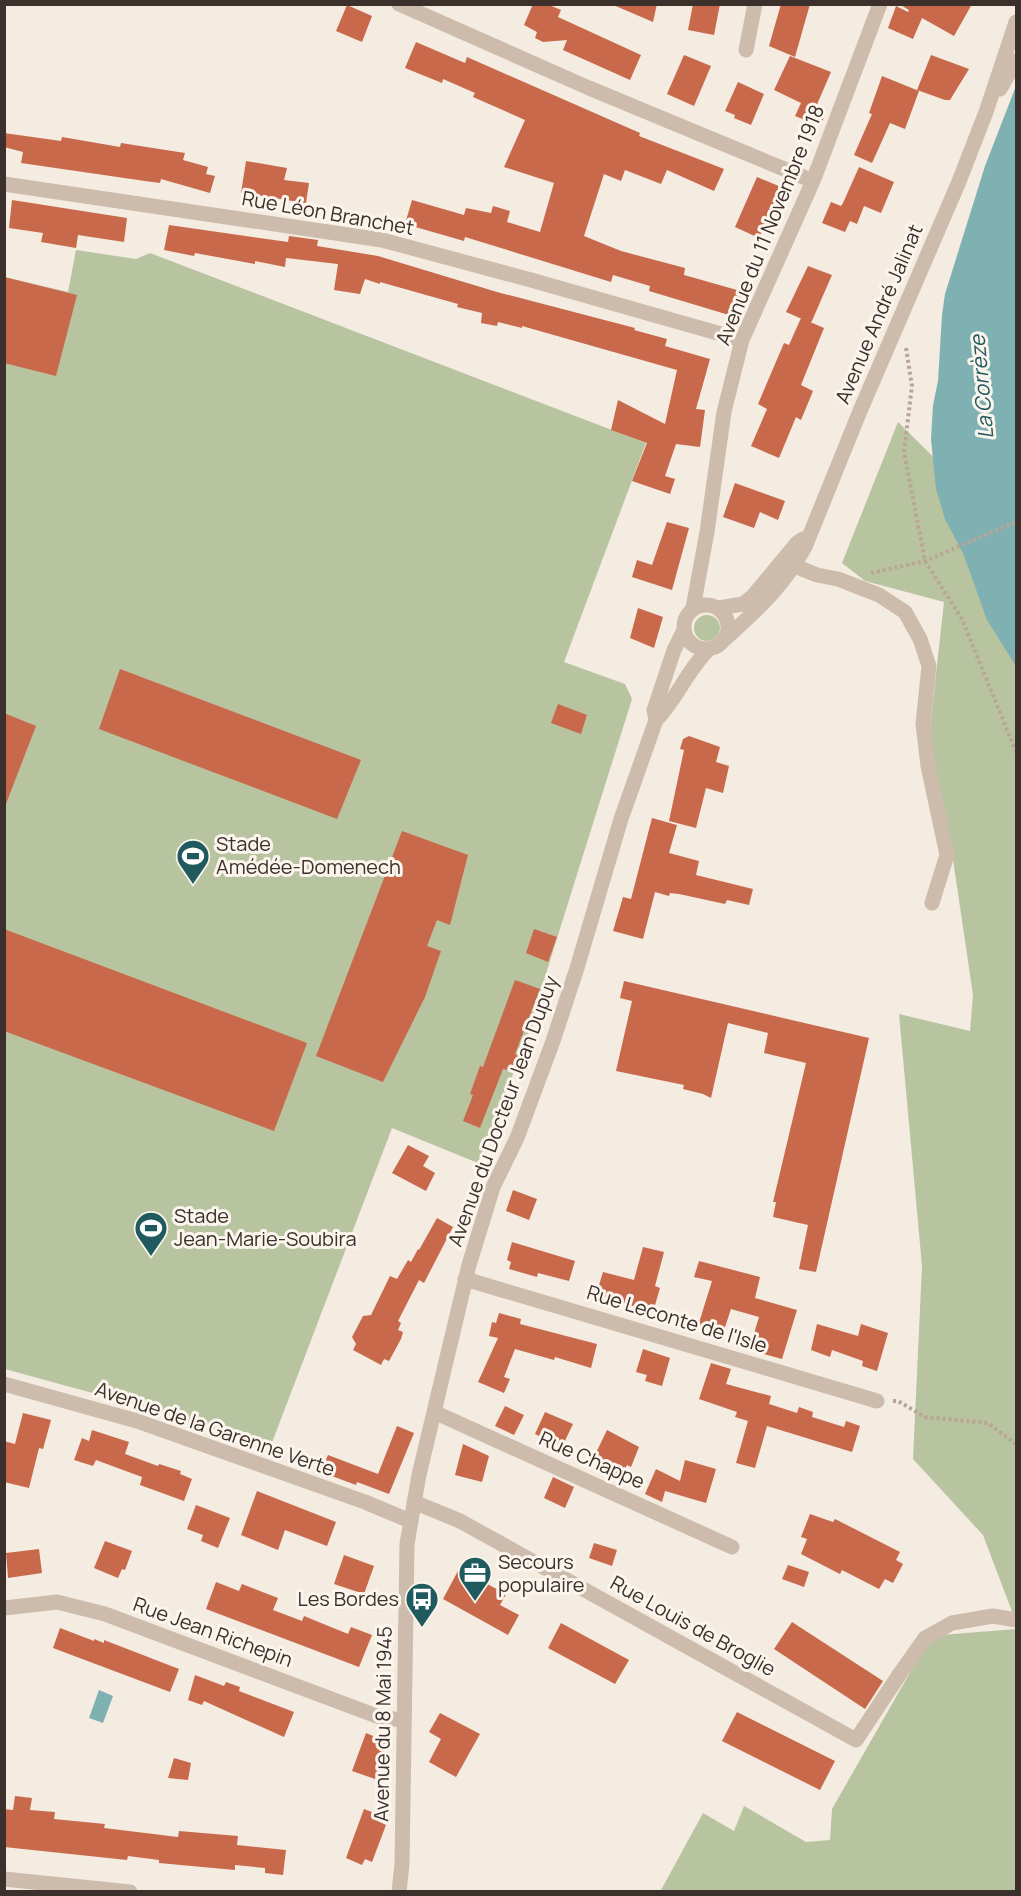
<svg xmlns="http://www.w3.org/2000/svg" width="1021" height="1896" viewBox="0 0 1021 1896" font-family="Manrope,sans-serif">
<rect width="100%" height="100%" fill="#f4ebe1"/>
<path fill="#b8c4a0" d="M76 250 136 259 150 253 646 443 564 662 625 684 632 699 543 983 533 1023 478 1163 392 1128 268 1453 147 1408 5 1369V277L68 292Z
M898 422 994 517 1016 596V1622L983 1535 913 1459 922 1266 899 1014 970 1031 973 995 951 846 929 738 944 602 865 581 842 563Z
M694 628a13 13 0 1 1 26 0a13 13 0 1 1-26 0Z
M1016 1629V1891L660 1892 703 1813 734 1831 744 1806 806 1842 830 1840 832 1809 924 1648 941 1635Z"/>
<path fill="#7fb0b2" d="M1016 86V666L987 620 963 553 945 519 936 489 931 439 933 405 938 381 942 315 945 294 985 166Z
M99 1690 113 1696 103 1723 89 1718Z"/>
<path fill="#c8694b" d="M533 4H547L561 10 558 17 641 55 630 80 563 50 567 40 543 42 535 38 537 32 524 25Z
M611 4H657L653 22Z
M693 4H720L714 35 688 30Z
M781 4H810L795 57 769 46Z
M899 4H972L954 36 922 18 913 39 888 28 896 6 908 12 909 10Z
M347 5 372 16 362 42 336 31Z
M416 42 465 63 467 57 640 133 639 136 724 169 714 191 667 170 661 184 625 170 621 181 604 174 584 236 621 251 685 268 684 275 744 292 736 311 729 315 649 291 650 286 613 275 611 282 465 237 464 241 405 224 412 200 464 215 466 208 491 213 493 206 510 211 507 222 540 232 554 183 504 167 525 120 473 97 475 93 443 79 442 83 405 68Z
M684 55 711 66 694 106 667 94Z
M931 55 969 69 950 100H945L917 90Z
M790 56 831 72 815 109 826 113 820 126 795 116 801 103 774 90Z
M882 76 919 91 905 129 890 123 872 163 854 155 872 114 869 113Z
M738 82 764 94 751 125 734 118 735 115 725 111Z
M4 133 61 141 62 137 120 147 121 143 185 153 183 160 208 167 206 174 215 176 210 193 161 179 160 183 145 181 21 163 23 152 4 147Z
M246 161 287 168 284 180 309 183 306 203 241 193Z
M859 167 894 182 881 213 864 206 857 224 850 221 845 232 822 223 831 202 841 206 843 203Z
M757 177 781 187 759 238 735 227Z
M12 200 127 218 124 242 78 235 76 248 41 242 43 233 9 228Z
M169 225 288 242 289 236 318 240 317 246 378 256 497 292 635 328 634 330 667 339 665 346 710 359 696 409 705 410 700 447 676 444 665 476 675 479 670 494 632 481 647 443 611 430 618 400 665 424 677 370 522 326V328L498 322 497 326 481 323 482 313 457 307 458 304 380 282V284L365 279 360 294 334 290 338 264 286 258 285 267 255 261V264L195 253 194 256 164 250Z
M808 266 832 275 811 323 786 312Z
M4 277 77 295 56 376 4 363Z
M801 318 824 328 801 385 813 391 801 420 796 417 779 458 751 446 767 409 758 404 784 343 789 345Z
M735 483 785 501 778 520 760 512 754 528 723 517Z
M667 522 689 528 672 590 632 577 637 560 652 565Z
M638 608 663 617 654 648 630 638Z
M120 669 361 760 337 819 99 729Z
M558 704 587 715 581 734 551 723Z
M4 713 36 726 6 804H4Z
M689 736 720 747 716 762 729 766 723 793 706 788 696 828 669 821 684 750 680 749 683 739Z
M652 818 677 825 669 853 699 861 696 875 753 889 749 905 727 900 725 904 679 894 670 893 669 896 655 892 643 939 613 931 623 897 631 899Z
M402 831 468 855 450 925 437 920 427 946 441 951 425 997 383 1082 316 1056Z
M4 929 307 1043 274 1131 4 1031Z
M534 929 557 937 548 962 526 953Z
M515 980 540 989 515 1054 519 1056 513 1071 503 1069 480 1128 463 1121 473 1095 470 1094 480 1066 483 1067Z
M624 981 869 1038 816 1272 799 1269 808 1225 773 1217 776 1202H773L806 1063 764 1053 768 1033 728 1023 711 1098 703 1094 683 1089 684 1085 616 1071 632 1001 620 998Z
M408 1145 429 1156 423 1166 435 1173 426 1191 392 1173Z
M513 1190 537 1199 529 1220 506 1211Z
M437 1218 453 1227 424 1283 419 1280 398 1321 401 1323 398 1330 403 1332 401 1339 389 1361 384 1359 381 1365 353 1350 356 1344 352 1337 363 1316 371 1315 390 1276 397 1279 408 1260 411 1262 418 1249 419 1250Z
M512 1242 575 1261 569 1281 538 1273 537 1277 509 1269 511 1262 507 1260Z
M643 1247 664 1252 655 1286 660 1288 653 1312 596 1295 603 1272 634 1280Z
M699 1261 760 1277 755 1298 797 1310 782 1359 749 1350 759 1317 731 1309 723 1333 698 1326 712 1281 694 1277Z
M499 1313 521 1319 520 1324 597 1344 591 1368 555 1357 554 1360 515 1349 504 1377 510 1379 504 1393 478 1382 498 1338 489 1336 492 1322 496 1323Z
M817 1324 858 1336 861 1324 888 1333 877 1371 862 1366 863 1361 832 1350 830 1357 811 1350Z
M643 1349 670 1358 662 1386 645 1381 647 1375 636 1372Z
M711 1363 731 1369 726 1384 771 1396 769 1404 797 1413 799 1407 813 1412 812 1417 844 1427 846 1421 860 1426 852 1452 767 1426 755 1468 736 1463 748 1421 735 1417 737 1412 699 1399Z
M505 1406 524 1415 514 1435 495 1426Z
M545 1412 573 1424 562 1447 535 1434Z
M23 1413 51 1420 43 1449 39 1448 29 1488 4 1482V1441L15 1444Z
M397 1426 414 1433 389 1494 357 1482 356 1485 321 1472 328 1455 378 1474Z
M92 1430 129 1442 125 1454 158 1466 159 1464 181 1471 180 1474 192 1479 184 1501 140 1485 142 1477 96 1460 93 1466 74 1460 82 1438 89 1441Z
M607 1430 639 1447 631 1467 627 1465 621 1477 602 1468 605 1463 594 1457Z
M463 1444 489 1456 482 1482 455 1475Z
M685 1460 716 1469 706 1503 665 1491 662 1502 645 1494 656 1469 680 1481Z
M553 1477 574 1487 565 1508 544 1498Z
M257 1491 336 1522 327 1546 285 1530 278 1550 241 1535Z
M196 1505 230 1518 218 1548 201 1541 203 1535 187 1529Z
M810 1514 833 1522 835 1519 900 1552 896 1560 903 1564 893 1583 885 1579 879 1589 842 1570 840 1574 801 1554 807 1539 801 1537Z
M105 1541 132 1551 125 1570 122 1569 118 1578 94 1568Z
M594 1543 617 1550 612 1566 589 1558Z
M39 1549 42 1573 8 1578 6 1553Z
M344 1555 374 1566 364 1594 334 1584Z
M788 1565 809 1572 804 1587 782 1579Z
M459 1569 506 1594 500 1605 519 1615 508 1635 443 1599Z
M216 1582 239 1591 242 1584 278 1598 273 1610 302 1621 304 1616 348 1634 351 1627 372 1635 359 1667 206 1609Z
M792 1622 883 1681 865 1709 774 1649Z
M561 1623 629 1660 615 1684 548 1648Z
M60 1628 94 1641V1639L104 1643V1640L179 1669 170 1692 53 1648Z
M195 1675 224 1686 226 1682 240 1687 239 1691 294 1712 284 1737 204 1701 202 1705 188 1700Z
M737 1712 835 1761 820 1790 722 1741Z
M440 1713 480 1734 456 1777 429 1762 441 1739 429 1732Z
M366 1733 388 1742 375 1779 352 1771Z
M174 1758 191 1763 188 1780 168 1778Z
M15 1796 32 1798 30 1810 55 1812 54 1819 105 1824 104 1828 178 1837 179 1831 238 1836 237 1845 286 1850 283 1875 265 1873V1868L235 1865V1870L159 1863V1860L128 1856 127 1860 4 1847V1809L13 1810Z
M364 1809 380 1815 378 1821 386 1825 372 1862 365 1859 362 1865 346 1858Z"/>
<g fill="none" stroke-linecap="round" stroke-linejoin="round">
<path stroke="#b9a596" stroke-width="4" stroke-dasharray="3 3" stroke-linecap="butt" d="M906 348 912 386 904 452 925 561 962 619 1016 752
M871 573 925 561 1016 522
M893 1401H898L925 1417 988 1423 1016 1444"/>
<path stroke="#cdbbac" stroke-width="15" d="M399 4 589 88 813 181
M746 50 755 4
M1000 89 1016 61
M4 184 382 240 531 280 742 340
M795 566 817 575 838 579 879 595 905 612 920 639 929 666 923 724 928 766 947 855 932 903
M684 627a22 22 0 1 1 44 0a22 22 0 1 1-44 0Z
M693 608 707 532 724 412 742 340 813 181 880 4
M719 608 743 604 753 596 797 543 803 539
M724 640C758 609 783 587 805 547L860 411 958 184 986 112 1016 22
M656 720 654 710 674 650 684 630
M465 1279 877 1401
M4 1384 137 1421 365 1502 410 1521
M434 1412 732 1547
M414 1502 460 1521 856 1740 901 1672 925 1638 952 1623 993 1616 1016 1620
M4 1608 57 1602 105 1614 382 1718 404 1720
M4 1879 130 1892
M399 1892 402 1864 407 1544 419 1475 469 1265 493 1187 517 1138 553 1041 577 968 621 819 656 720C677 699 687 670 709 649"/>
</g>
<defs>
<symbol id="stadium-pin" viewBox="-11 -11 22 30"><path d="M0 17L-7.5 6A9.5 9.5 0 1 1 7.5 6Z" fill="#1f5a5e" stroke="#fbf5ee"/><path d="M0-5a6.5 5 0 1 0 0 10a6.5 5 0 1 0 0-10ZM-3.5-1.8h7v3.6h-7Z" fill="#fff"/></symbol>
<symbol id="office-pin" viewBox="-11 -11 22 30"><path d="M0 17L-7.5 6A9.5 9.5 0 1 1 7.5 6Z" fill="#1f5a5e" stroke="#fbf5ee"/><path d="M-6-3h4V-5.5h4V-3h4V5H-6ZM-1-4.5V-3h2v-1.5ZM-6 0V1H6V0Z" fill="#fff"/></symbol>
<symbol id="bus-pin" viewBox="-11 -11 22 30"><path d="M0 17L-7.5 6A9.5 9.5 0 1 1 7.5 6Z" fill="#1f5a5e" stroke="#fbf5ee"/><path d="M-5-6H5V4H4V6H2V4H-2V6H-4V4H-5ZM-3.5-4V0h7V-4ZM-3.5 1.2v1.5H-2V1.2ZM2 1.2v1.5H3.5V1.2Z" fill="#fff"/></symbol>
</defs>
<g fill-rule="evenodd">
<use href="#stadium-pin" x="174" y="837" width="38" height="52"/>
<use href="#stadium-pin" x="132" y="1209" width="38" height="52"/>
<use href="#office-pin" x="456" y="1554" width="38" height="52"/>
<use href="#bus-pin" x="403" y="1580" width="38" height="52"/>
</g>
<g text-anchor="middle" stroke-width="6" stroke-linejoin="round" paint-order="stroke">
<g font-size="20" fill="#3b302b" stroke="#fbf5ee">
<text transform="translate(328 213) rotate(10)" y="7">Rue Léon Branchet</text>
<text transform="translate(770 225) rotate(-68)" y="7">Avenue du 11 Novembre 1918</text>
<text transform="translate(879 314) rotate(-67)" y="7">Avenue André Jalinat</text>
<text transform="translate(503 1111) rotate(-70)" y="7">Avenue du Docteur Jean Dupuy</text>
<text transform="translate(677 1319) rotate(17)" y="7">Rue Leconte de l'Isle</text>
<text transform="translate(215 1429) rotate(19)" y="7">Avenue de la Garenne Verte</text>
<text transform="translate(592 1460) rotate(24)" y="7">Rue Chappe</text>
<text transform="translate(693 1626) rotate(29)" y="7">Rue Louis de Broglie</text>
<text transform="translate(213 1632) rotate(20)" y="7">Rue Jean Richepin</text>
<text transform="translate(383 1724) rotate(-89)" y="7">Avenue du 8 Mai 1945</text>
</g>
<g font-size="20" fill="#3b302b" stroke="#fbf5ee" text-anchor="start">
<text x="216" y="851">Stade<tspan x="216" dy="23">Amédée-Domenech</tspan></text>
<text x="174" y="1223">Stade<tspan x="174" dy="23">Jean-Marie-Soubira</tspan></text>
<text x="498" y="1569">Secours<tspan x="498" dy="23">populaire</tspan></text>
<text x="399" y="1606" text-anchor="end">Les Bordes</text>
</g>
<g font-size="21" font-style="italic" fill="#1f5a5e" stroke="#fbf5ee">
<text transform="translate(982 387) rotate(-95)" y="7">La Corrèze</text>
</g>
</g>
<rect width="1021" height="1896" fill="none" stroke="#3b302b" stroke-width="12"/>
</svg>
